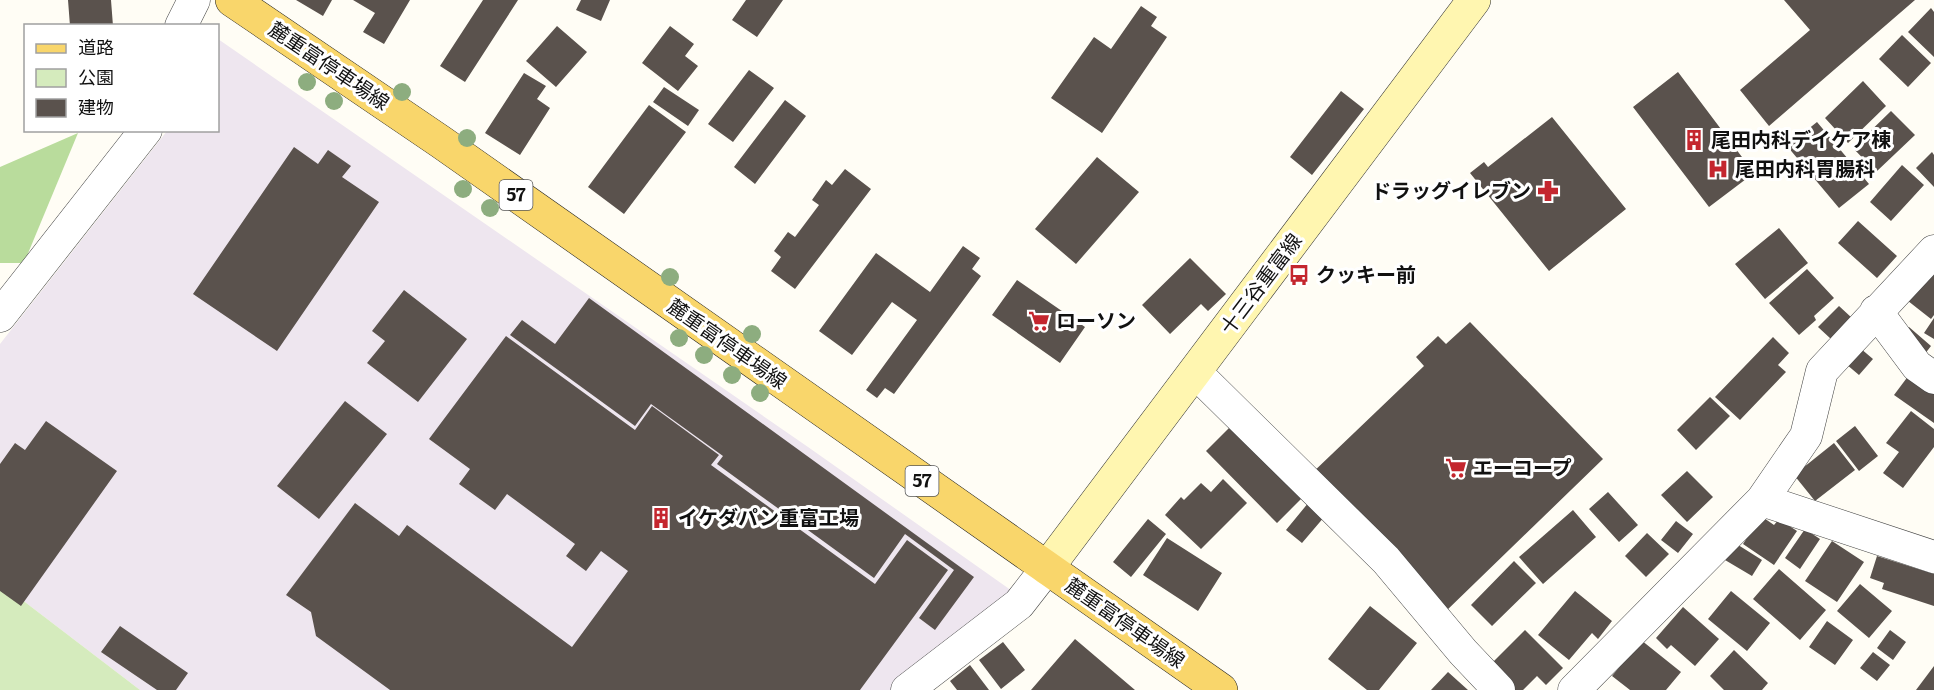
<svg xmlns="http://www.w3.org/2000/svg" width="1934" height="690" viewBox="0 0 1934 690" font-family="Literata,'Noto Sans JP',serif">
<rect width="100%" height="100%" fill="#fffdf5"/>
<path fill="#eee6ef" d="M218 39 808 447 1015 593 894 690H140L0 583V344L167 131 218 130Z"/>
<path fill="#d5ebbd" d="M0 583 140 690H0Z"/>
<path fill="#b9dc9c" d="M78 133 24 263H0V167Z"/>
<path fill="#5a524d" d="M68 0H111L113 26H70Z
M296 0H332L323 16Z
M353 0H410L384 44 363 32 375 13Z
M483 0H518L465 82 440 66Z
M581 0H610L601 21 576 10Z
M746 0H783L757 37 732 20Z
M1784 0H1915L1769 126 1740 90 1810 30Z
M1141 6 1157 17 1151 26 1167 37 1102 133 1051 98 1094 37 1111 49Z
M1931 8 1934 12V57L1908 32Z
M557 26 587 52 556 87 526 61Z
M670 26 694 44 685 56 698 66 678 91 642 63Z
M1902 35 1931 63 1908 87 1879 59Z
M749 70 774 88 733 142 708 124Z
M1678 72 1754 173 1709 207 1633 107Z
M524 73 546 86 537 99 550 108 520 155 485 133Z
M1863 81 1886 106 1848 143 1825 118Z
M664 87 699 110 688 126 653 102Z
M1341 91 1364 109 1312 175 1290 157Z
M785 100 806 116 755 184 734 167Z
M649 105 686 132 624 214 588 187Z
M1891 111 1915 135 1876 172 1853 148Z
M1552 117 1626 209 1549 271 1470 173 1484 162 1488 167Z
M1817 122 1869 184 1839 208 1787 146Z
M294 147 318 164 328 150 351 166 342 177 379 202 277 351 193 294Z
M1932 152 1934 155V187L1916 168Z
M1097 157 1139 192 1076 264 1035 229Z
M1902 165 1924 185 1891 221 1870 202Z
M845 169 871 189 795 289 771 271 781 257 774 251 788 232 795 237 819 205 812 200 826 180 832 185Z
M1858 221 1897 256 1877 278 1838 243Z
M1779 228 1808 263 1765 299 1735 264Z
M963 246 980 258 972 269 981 276 894 394 885 388 877 398 866 390 917 320 892 302 852 355 819 331 876 253 930 292Z
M1190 258 1226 294 1208 311 1201 304 1170 334 1142 305Z
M1934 258V315L1931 319 1903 297Z
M1807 269 1834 298 1814 316 1816 320 1799 335 1769 303Z
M1017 280 1085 327 1060 363 992 315Z
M404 290 467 339 418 402 367 363 385 341 372 331Z
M589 298 974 577 935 630 919 618 954 570 905 534 874 578 717 464 723 456 651 404 635 426 510 335 522 320 555 344Z
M1839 306 1852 318 1831 339 1818 327Z
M1934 318V339L1924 333Z
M1470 322 1603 459 1443 614 1309 476 1424 366 1416 357 1438 336 1446 344Z
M1909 327 1931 346 1921 359 1898 340Z
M506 336 635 430 652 406 719 455 711 465 875 584 907 540 948 570 860 690H390L316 636 311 612 286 595 355 503 399 536 407 525 572 647 628 571 601 551 586 571 566 556 575 544 507 494 495 510 459 484 470 469 429 439Z
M1773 337 1789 353 1778 365 1786 372 1740 420 1715 397Z
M1860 348 1873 359 1859 375 1846 364Z
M1912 371 1934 387V423L1894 395Z
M1710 397 1730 416 1696 450 1677 430Z
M345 401 387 434 319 519 277 486Z
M1911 411 1934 429V447L1903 488 1883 473 1899 452 1886 443Z
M46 421 117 471 21 606 0 591V464L15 443 25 450Z
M1236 421 1306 494 1277 523 1206 451Z
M1855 426 1878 456 1859 471 1836 441Z
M1834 443 1855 470 1815 501 1794 475Z
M1687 471 1713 497 1687 522 1661 495Z
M1223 479 1247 503 1201 549 1165 515 1181 497 1184 500 1201 483 1211 492Z
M1608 492 1638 525 1619 542 1589 509Z
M1309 502 1325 516 1302 543 1286 530Z
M1573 510 1596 537 1543 584 1519 557Z
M1761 516 1774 525 1779 519 1797 531 1774 565 1743 544Z
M1148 519 1166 534 1131 577 1113 562Z
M1676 521 1693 534 1678 553 1661 540Z
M1805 529 1820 539 1800 569 1785 558Z
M1647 533 1669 554 1646 577 1625 556Z
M1167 538 1222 573 1198 611 1143 575Z
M1832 541 1864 562 1837 602 1805 581Z
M1735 543 1762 560 1752 576 1725 560Z
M1877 556 1934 574V606L1882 589 1884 583 1870 578Z
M1514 561 1536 583 1492 626 1471 605Z
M1779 569 1826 610 1800 640 1753 599Z
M1860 584 1892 611 1869 638 1837 611Z
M1575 591 1612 621 1598 639 1592 633 1569 660 1538 635Z
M1731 591 1770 623 1747 651 1708 619Z
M1370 606 1417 643 1379 690H1367L1328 659Z
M1683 607 1719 639 1695 666 1671 645 1667 649 1656 638Z
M1827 621 1853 640 1835 665 1809 647Z
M120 626 188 673 176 690H157L101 652Z
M1525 630 1563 668 1546 685 1537 676 1523 690H1512L1488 667Z
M1890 630 1906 642 1893 660 1877 648Z
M1075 639 1135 690H1031Z
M1641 640 1681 672 1666 690H1630L1612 676Z
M1003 642 1025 670 1001 689 979 660Z
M1734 650 1768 683 1762 690H1724L1710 676Z
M1873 652 1890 665 1877 681 1860 668Z
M970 665 989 690H957L950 681Z
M1934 666V690H1916Z
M1448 672 1468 690H1431Z"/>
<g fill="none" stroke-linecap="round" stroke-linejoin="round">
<defs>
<path id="street" d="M181 26 194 0
M1876 311 1917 366 1934 378
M0 316 146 130
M1195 372 1386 560 1463 652 1499 690
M1762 500 1934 557
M907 690 1019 604 1047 568
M1574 690 1762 500 1806 436 1822 371 1934 251"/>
<path id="secondary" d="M1047 568 1474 0"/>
<path id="primary" d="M232 0 441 142 1221 690"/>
</defs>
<use href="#street" stroke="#444" stroke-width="33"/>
<use href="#secondary" stroke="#333" stroke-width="34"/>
<use href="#primary" stroke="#222" stroke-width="34"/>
<use href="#street" stroke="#fff" stroke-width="32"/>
<use href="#secondary" stroke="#fff6b0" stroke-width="33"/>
<use href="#primary" stroke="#f9d66b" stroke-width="33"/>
</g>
<g fill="#8dad7f">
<circle cx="307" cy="82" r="9"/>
<circle cx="402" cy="92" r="9"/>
<circle cx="334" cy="101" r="9"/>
<circle cx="467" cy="138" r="9"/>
<circle cx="463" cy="189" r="9"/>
<circle cx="490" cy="208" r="9"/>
<circle cx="670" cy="277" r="9"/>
<circle cx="752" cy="334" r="9"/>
<circle cx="679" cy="338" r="9"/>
<circle cx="704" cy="355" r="9"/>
<circle cx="732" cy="375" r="9"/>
<circle cx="760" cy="393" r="9"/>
</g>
<defs>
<symbol id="building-bare" viewBox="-9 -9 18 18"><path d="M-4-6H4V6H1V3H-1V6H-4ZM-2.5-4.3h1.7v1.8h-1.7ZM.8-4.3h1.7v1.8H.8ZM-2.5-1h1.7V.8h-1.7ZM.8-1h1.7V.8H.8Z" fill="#c4262e" stroke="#fff" stroke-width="2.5" paint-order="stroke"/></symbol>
<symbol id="hospital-bare" viewBox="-9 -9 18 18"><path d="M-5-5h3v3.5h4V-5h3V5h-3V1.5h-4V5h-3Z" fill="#c4262e" stroke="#fff" stroke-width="2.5" paint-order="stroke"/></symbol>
<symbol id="pharmacy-bare" viewBox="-9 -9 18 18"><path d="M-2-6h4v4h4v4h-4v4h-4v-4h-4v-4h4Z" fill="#c4262e" stroke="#fff" stroke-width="2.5" paint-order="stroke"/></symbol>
<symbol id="bus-bare" viewBox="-9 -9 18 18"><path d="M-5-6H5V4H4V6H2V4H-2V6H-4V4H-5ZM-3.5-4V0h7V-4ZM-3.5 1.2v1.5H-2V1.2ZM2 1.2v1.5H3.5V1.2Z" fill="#c4262e" stroke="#fff" stroke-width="2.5" paint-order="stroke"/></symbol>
<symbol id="supermarket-bare" viewBox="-9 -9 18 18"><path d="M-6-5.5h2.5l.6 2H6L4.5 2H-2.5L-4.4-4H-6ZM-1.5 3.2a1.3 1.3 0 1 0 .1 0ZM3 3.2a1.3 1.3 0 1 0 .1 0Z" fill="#c4262e" stroke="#fff" stroke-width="2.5" paint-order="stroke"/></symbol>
</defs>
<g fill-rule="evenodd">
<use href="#building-bare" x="1679" y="125" width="30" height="30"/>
<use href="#hospital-bare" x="1703" y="154" width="30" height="30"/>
<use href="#pharmacy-bare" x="1533" y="176" width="30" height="30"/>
<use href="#bus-bare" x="1284" y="260" width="30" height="30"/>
<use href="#supermarket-bare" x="1024" y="306" width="30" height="30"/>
<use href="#supermarket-bare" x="1441" y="453" width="30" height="30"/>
<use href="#building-bare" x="646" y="503" width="30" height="30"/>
</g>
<g text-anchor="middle" stroke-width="6" stroke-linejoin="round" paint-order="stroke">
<g fill="#fff" stroke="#585858" stroke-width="1.5">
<rect x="499.5" y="180" width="33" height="30" rx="4.5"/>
<rect x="905.5" y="466" width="33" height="30" rx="4.5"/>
</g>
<g font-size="18" font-weight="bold" fill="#111">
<text x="516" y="201">57</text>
<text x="922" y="487">57</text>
</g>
<g font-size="20" fill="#111" stroke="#fff">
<text transform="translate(329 66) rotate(34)" y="7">麓重富停車場線</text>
<text transform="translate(1261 284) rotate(-53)" y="7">十三谷重富線</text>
<text transform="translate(727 344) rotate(35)" y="7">麓重富停車場線</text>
<text transform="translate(1125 623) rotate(35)" y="7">麓重富停車場線</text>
</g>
<g font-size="20" font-weight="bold" fill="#111" stroke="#fff" text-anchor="start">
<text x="1711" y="147">尾田内科デイケア棟</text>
<text x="1735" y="176">尾田内科胃腸科</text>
<text x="1531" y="198" text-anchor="end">ドラッグイレブン</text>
<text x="1316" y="282">クッキー前</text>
<text x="1056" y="328">ローソン</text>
<text x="1473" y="475">エーコープ</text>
<text x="678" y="525">イケダパン重富工場</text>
</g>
</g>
<rect x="24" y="24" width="195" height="108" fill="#ffffff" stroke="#a0a0a0" stroke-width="1.5"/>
<rect x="36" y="44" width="30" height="9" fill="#f9d66b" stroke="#a0a0a0" stroke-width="1.5"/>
<text x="78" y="54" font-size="18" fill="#111111">道路</text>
<rect x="36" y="69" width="30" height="18" fill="#d5ebbd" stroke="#a0a0a0" stroke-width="1.5"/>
<text x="78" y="84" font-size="18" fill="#111111">公園</text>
<rect x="36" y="99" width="30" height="18" fill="#5a524d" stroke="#a0a0a0" stroke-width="1.5"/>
<text x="78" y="114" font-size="18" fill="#111111">建物</text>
</svg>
